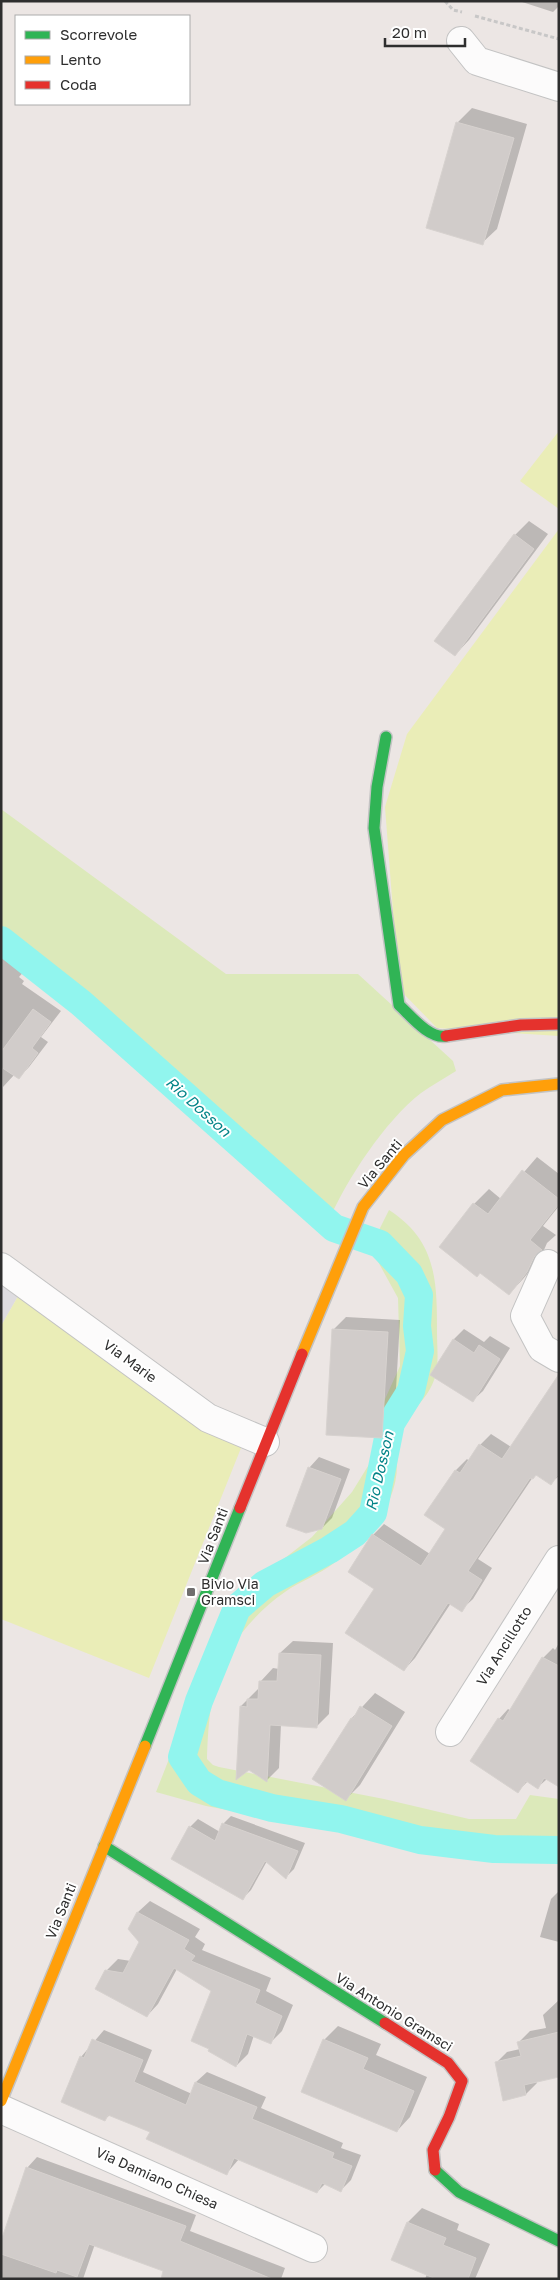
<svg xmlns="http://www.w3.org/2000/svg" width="560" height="2280" viewBox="0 0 560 2280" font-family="'Golos Text',sans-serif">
<rect width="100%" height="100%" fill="#ece6e4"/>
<path fill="#dedce0" d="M1 1276 21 1291 1 1326Z"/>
<path fill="#dce9ba" d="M1 809 226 974H358L453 1061 456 1071C445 1078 432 1085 421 1093 385 1121 347 1179 329 1220L123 1056 68 1004 1 952Z
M389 1210C437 1241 437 1281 437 1333 437 1350 440 1369 432 1385 424 1403 404 1416 398 1435 396 1444 398 1456 397 1465 397 1488 387 1510 372 1527 361 1540 348 1553 334 1563 319 1575 300 1581 285 1592 264 1606 244 1628 230 1649 211 1676 208 1726 207 1759L213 1765 219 1767 384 1799 469 1819H516L530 1795 559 1799V1860L464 1858 375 1837 206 1806 156 1792 232 1599 312 1537 352 1492 373 1458 381 1408 400 1366 398 1298 376 1258 369 1250Z"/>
<path fill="#eaedb7" d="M559 431V509L520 481Z
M559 529V1036L437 1028 399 989 385 807 407 734Z
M21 1291 241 1448 149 1678 1 1619V1326Z"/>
<path fill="#0003" d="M519 1H559V6L553 12Z
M472 108 527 124 497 229 482 243 457 123Z
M529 521 548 534 469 640 455 655 515 535Z
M5 951 27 968 19 977 24 981 22 984 61 1011 41 1037 48 1042 29 1067 18 1078 14 1075 3 1087 1 955Z
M537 1157 559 1174V1206L543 1226 556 1235 547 1243 541 1257 523 1279 509 1294 480 1271 440 1247 474 1204 489 1189 501 1199Z
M346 1317 400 1320 394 1424 381 1437 334 1329Z
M464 1329 484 1342 490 1336 510 1348 483 1391 472 1401 431 1375 454 1339Z
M559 1380V1476L551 1483 537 1474 533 1477 478 1559 492 1568 473 1599 461 1610 451 1603 415 1658 404 1670 376 1589 373 1535 384 1524 430 1554 447 1528 456 1470 467 1459 469 1461 480 1445 491 1434 511 1447Z
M319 1457 350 1469 332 1518 322 1528 309 1468Z
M293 1641 333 1643 329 1714 317 1726 281 1724 279 1768 267 1780 241 1706 260 1687 261 1681 273 1668 279 1669 280 1653Z
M559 1643V1786L547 1779 538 1787 528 1781 518 1791 499 1719 508 1709 511 1711 543 1658 553 1648 555 1650Z
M375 1693 405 1712 360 1785 346 1799 314 1779 352 1718Z
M231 1816 305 1843 294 1869 286 1877 267 1861 251 1890 243 1898 190 1827 198 1819 220 1832 223 1824Z
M559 1891V1942L540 1937 551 1899Z
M150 1901 200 1929 195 1937 205 1944 202 1950 271 1978 266 1991 293 2005 282 2031 271 2042 254 2035 248 2054 236 2066 213 1991 177 1969 158 2004 147 2016 106 1971 118 1959 131 1961 141 1942 129 1928 138 1912Z
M559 2000V2076L536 2081 537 2083 526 2094 496 2063 507 2052 520 2049 519 2042 530 2031 546 2028 543 2015Z
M338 2026 381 2044 376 2055 427 2077 410 2117 397 2131 324 2040Z
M104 2030 152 2050 143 2072 192 2094 196 2082 207 2072 266 2097 261 2108 343 2143 341 2148 361 2155 351 2180 341 2190 325 2184 317 2192 239 2159 227 2173 151 2132 110 2115 105 2119 81 2057Z
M37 2157 196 2215 190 2231 285 2268 281 2279H162L165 2271 95 2244 83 2279H1V2245L27 2168Z
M422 2208 459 2224 457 2230 490 2244 475 2279H425L427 2274 408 2222Z"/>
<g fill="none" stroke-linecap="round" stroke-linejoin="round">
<path stroke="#91f5ee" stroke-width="28" d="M1 940 81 1003 334 1228 380 1244 409 1274 419 1295 417 1326 420 1351 411 1391 391 1423 373 1513 355 1533 329 1550 265 1584 237 1608 199 1701 182 1757 199 1782 217 1793 272 1808 341 1819 420 1840 494 1849 559 1850"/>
</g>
<path fill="#d1ccca" stroke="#d7d2cf" d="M456 122 514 138 483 245 426 228Z
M514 534 534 549 455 656 434 641Z
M33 1009 51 1022 32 1048 38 1053 19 1079 1 1067V1052Z
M522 1170 559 1199V1204L530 1240 542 1250 534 1257 527 1272 509 1295 480 1273 477 1277 439 1247 473 1203 488 1214Z
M332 1329 388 1332 382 1438 326 1435Z
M453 1339 474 1353 479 1345 500 1359 473 1402 430 1375Z
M559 1374V1473L551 1485 536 1475 533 1479 530 1478 468 1571 482 1580 462 1612 448 1603 404 1671 345 1633 374 1589 348 1572 372 1534 421 1566 445 1529 424 1515 455 1470 460 1473 479 1444 502 1459Z
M308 1467 341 1479 322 1529 306 1533 286 1526Z
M279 1653 321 1655 317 1728 270 1725 267 1782 249 1770 236 1780 240 1706 247 1707V1699H258L259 1681H277Z
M542 1657 559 1666V1787L544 1778 538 1789 526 1781 518 1793 470 1761 498 1718 503 1721Z
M360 1706 392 1726 346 1801 312 1779 351 1718 353 1719Z
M222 1823 298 1851 286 1879 265 1861 243 1900 171 1859 189 1826 215 1841Z
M137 1912 189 1940 184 1949 195 1956 191 1961 260 1990 255 2003 282 2016 271 2044 247 2034 236 2067 208 2051 209 2049 191 2041 211 1991 174 1968 147 2017 95 1989 105 1970 123 1973 139 1942 128 1929Z
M559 2032V2077L524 2085 526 2095 503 2101 495 2062 521 2056 517 2042Z
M92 2039 143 2060 134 2082 186 2105 195 2082 257 2107 252 2119 334 2153 332 2158 352 2166 341 2192 322 2183 317 2193 234 2158 227 2175 146 2139 150 2132 108 2115 105 2121 61 2102 80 2056 84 2058Z
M323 2039 368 2058 363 2069 414 2091 397 2132 301 2092Z
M26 2167 186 2226 180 2241 272 2279H161L163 2271 89 2244 77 2277 57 2270 56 2273 1 2254V2241Z
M407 2222 446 2238 443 2245 476 2258 468 2279H436L391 2260Z"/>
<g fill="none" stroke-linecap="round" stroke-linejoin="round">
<defs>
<path id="street" d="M461 41 477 61 559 87
M548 1264 525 1316 542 1348 559 1358
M1 1267 208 1418 265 1442
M450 1732 559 1560
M1 2109 313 2248"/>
<path id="fast" d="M386 737 377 787 374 828 399 1005C411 1016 429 1039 446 1036
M145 1746 240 1508
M104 1846 385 2023
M435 2170 459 2192 559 2241"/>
<path id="slow" d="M302 1354 363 1207 404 1155 442 1120 502 1090 559 1084
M1 2101 145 1746"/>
<path id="jam" d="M446 1036 521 1025 559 1024
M240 1508 302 1354
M385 2023 448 2063 462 2081 449 2117 433 2150 435 2170"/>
</defs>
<use href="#street" stroke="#c3c3c3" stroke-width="30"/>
<use href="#fast" stroke="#c3c3c3" stroke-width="14"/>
<use href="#slow" stroke="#c3c3c3" stroke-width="14"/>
<use href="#jam" stroke="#c3c3c3" stroke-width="14"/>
<path stroke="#c8c7c7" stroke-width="3" stroke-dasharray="4 2.5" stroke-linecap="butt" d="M445 1 453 10 462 12
M475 16 559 39"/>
<use href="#street" stroke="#fcfbfb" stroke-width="28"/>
<use href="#fast" stroke="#30b455" stroke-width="11"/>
<use href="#slow" stroke="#ff9f0a" stroke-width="11"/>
<use href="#jam" stroke="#e5322d" stroke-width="11"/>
</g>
<rect fill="#706e6e" stroke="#fff" stroke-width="2" x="186" y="1587" width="10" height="10" rx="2.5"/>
<g text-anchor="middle" stroke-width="4" stroke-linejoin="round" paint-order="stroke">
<g font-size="14" fill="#2e2e2e" stroke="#fff">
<text transform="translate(380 1164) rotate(-50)" y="5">Via Santi</text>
<text transform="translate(130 1361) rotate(36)" y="5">Via Marie</text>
<text transform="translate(213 1536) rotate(-69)" y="5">Via Santi</text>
<text transform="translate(504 1646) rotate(-58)" y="5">Via Ancillotto</text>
<text transform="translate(61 1911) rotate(-68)" y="5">Via Santi</text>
<text transform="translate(394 2012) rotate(32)" y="5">Via Antonio Gramsci</text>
<text transform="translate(157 2178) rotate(24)" y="5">Via Damiano Chiesa</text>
</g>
<g font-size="14" fill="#2e2e2e" stroke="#fff" text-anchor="start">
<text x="201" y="1589">Bivio Via<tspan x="201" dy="16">Gramsci</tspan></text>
</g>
<g font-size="15" font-style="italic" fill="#048488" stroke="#fff">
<text transform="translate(198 1107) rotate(42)" y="5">Rio Dosson</text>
<text transform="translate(380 1471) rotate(-77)" y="5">Rio Dosson</text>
</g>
</g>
<rect width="560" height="2280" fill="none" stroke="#2e2e2e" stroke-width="5"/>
<rect x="15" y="15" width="175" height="90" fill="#ffffff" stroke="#ababab"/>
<rect x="25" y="31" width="25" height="8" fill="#30b455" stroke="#ababab"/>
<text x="60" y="40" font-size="15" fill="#2e2e2e">Scorrevole</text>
<rect x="25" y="56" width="25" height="8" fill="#ff9f0a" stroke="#ababab"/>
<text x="60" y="65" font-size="15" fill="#2e2e2e">Lento</text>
<rect x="25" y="81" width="25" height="8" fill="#e5322d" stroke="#ababab"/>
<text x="60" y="90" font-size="15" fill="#2e2e2e">Coda</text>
<path d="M385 38v8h80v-8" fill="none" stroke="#2e2e2e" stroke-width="2.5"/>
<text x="392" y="38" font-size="15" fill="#2e2e2e" stroke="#ffffff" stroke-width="4" paint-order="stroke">20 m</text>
</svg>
